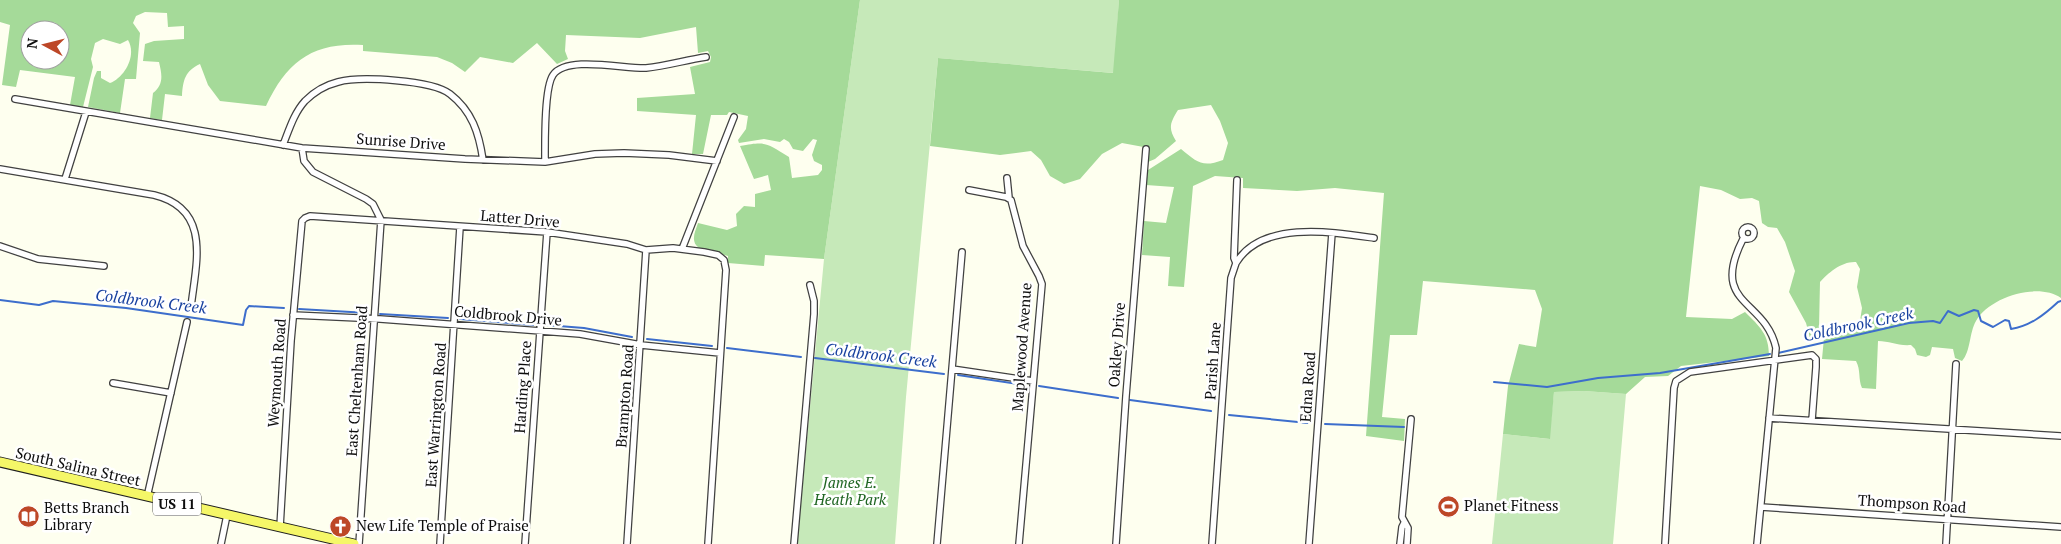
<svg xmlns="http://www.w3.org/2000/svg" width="2061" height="544" viewBox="0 0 2061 544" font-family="'PT Serif',serif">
<rect width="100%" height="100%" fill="#feffef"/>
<path fill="#c6e9b9" d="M860 0H1119L1114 73 938 58 906 397 895 544H797L824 259Z
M1584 391 1626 394 1613 544H1492L1503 434 1549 439 1554 392Z"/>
<path fill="#a5da99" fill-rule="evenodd" d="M0 0H860L824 259 765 255 764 266 728 263V256L699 248C690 241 695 232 698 223L727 230 737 226 736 214 744 206 755 207V194L771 190 768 175 754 179 740 146C767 141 766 143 789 157L792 178 818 175 822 170V165L814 161 812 155 817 140 813 139 803 151 793 149 789 142 784 139 780 142 764 139 739 143 738 140 746 129 748 116 729 112 727 115H711L703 154H692L696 115 637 111V98L695 94 690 67 710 62 711 57 708 51 698 53 696 27 640 38 566 35 565 51 568 59 557 64 537 43 513 63 480 57 465 72 452 63 437 57 363 51V45C313 42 287 61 266 106L220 101 208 85 200 64C185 71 183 80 182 96L165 94 162 120 150 118 153 93C164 84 162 75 159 62L143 61 145 44 154 41 184 39V26L168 27 167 13 145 12 136 16 133 23 140 33 136 79H125L120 113 88 107 94 78 97 71H101V78L110 83C125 77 137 55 128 40L120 44 103 39 95 43 91 59 93 67 83 107 70 105 75 77 20 70 16 87 2 85 10 25 0 22ZM30 30H60V60H30Z
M1119 0H2061V298C2038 282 1989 297 1976 321 1969 333 1971 351 1962 361L1955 358 1953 349 1932 347 1930 355 1926 357 1917 355 1915 349 1911 345C1897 346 1890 341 1878 341L1876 389 1862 388C1858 379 1861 370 1856 361L1822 359 1824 338 1852 327 1860 321 1862 308 1857 287 1860 269 1856 262C1842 261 1828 273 1820 282L1819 328 1814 339 1810 338 1806 323 1789 292 1795 271 1785 242 1777 228 1768 227 1762 223 1759 201 1752 198 1740 199 1721 190 1700 186 1686 317 1732 319 1745 312C1760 327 1769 334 1769 356L1681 366 1668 376 1645 377 1626 394 1584 391 1554 392 1550 439 1503 434 1508 386 1519 344 1536 347 1542 309 1535 290 1423 281 1417 335H1390L1382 417 1405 419 1404 441 1366 436 1384 193 1335 188 1297 191 1243 188V178L1215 176 1193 186 1184 287 1168 286 1170 257 1142 255 1144 221 1166 223 1174 187 1146 185 1148 170 1181 149C1197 162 1202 168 1223 160L1228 143 1220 121 1211 105 1178 110C1170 123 1168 128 1176 141L1155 159 1148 162 1149 148 1122 143 1102 154 1080 179 1064 184 1050 176 1041 160 1031 151 1000 155 930 146 938 58 1113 73Z"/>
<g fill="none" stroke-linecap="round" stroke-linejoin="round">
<path stroke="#3d6ecc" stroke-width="2" d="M0 300 39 305 53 301 126 308 243 325 246 310 249 306 284 308
M299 309 368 313
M380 314 448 318
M460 319 533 325
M546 325 584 328 632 337
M647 339 712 346
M727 348 801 357
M1778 353 1909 323 1933 321 1940 323 1948 311 1959 316 1974 310 1978 311 1981 321 1993 327 2005 320 2009 321 2011 329C2030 326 2044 315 2058 302L2061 301
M815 358 944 374
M958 375 1025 385
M1494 382 1547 387 1598 378 1660 373 1770 354
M1039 386 1118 398
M1130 400 1211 411
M1229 415 1308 423
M1325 424 1404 427"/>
<defs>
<path id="street" d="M15 99 302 148 465 159 545 162 595 154 624 153 669 155 717 161
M283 145C289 130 294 113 305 101 314 92 326 85 338 82 360 76 432 80 450 94 472 111 479 133 483 160
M302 148 304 161 313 172 366 199 373 204 381 220 359 544
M545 162C545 143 544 88 553 75 567 55 624 69 646 68 666 66 686 60 706 57
M0 169 154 195C212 209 196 263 191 307
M1007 178 1009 198
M65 179 86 112
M969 190 1006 197 1011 200 1023 246 1039 276 1042 284 1019 544
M1742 233a6 6 0 1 1 12 0a6 6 0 1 1-12 0Z
M1743 239C1709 306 1765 298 1776 348L1757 544
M0 246 38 259 104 266
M682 249 734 117
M1236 263C1262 220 1333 232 1374 238
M293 315 380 319 580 334 641 345 720 353
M952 369 1033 381
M113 383 171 393
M1769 418 2061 436
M147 497 187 322
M1761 507 2061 527
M280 527 291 341 302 221 305 218 310 216 547 232 627 244 646 250 673 248 704 252 718 255 724 260 726 270 708 544
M221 544 227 515
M440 544 460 227
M525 544 547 232
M627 544 646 250
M794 544 814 314V301L810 285
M937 544 962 252
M1116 544 1126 396 1146 149
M1212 544 1231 278 1236 263 1234 258 1237 180
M1309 544 1332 233
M1400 544 1402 527 1404 523
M1407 544 1408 528 1402 517 1411 419
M1665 544 1674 388 1676 381 1690 372 1812 355 1816 359V367L1812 420
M1946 544 1956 364"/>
<path id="primary" d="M0 462 354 544"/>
</defs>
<use href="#street" stroke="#414141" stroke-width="8"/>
<use href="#primary" stroke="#1f1f1f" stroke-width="11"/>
<use href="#street" stroke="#fff" stroke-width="5.5"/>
<use href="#primary" stroke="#f5f768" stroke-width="9"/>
</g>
<defs>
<symbol id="stadium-disc" viewBox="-11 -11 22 22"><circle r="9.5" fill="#bd4727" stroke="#fff"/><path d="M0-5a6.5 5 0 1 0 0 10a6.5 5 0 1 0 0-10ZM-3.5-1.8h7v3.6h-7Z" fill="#fff"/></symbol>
<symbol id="library-disc" viewBox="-11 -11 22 22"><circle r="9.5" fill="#bd4727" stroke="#fff"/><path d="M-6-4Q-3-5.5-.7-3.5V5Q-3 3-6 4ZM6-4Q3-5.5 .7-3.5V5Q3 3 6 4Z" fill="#fff"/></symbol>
<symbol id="church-disc" viewBox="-11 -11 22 22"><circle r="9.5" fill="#bd4727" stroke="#fff"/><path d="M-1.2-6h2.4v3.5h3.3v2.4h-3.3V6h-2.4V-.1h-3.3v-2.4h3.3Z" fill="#fff"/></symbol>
</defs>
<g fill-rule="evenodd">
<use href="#stadium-disc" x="1436" y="494" width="25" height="25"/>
<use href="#library-disc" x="16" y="504" width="25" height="25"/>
<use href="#church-disc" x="328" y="514" width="25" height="25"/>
</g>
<g text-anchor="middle" stroke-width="5" stroke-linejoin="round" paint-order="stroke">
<rect fill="#fff" stroke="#565656" stroke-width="1" x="153" y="492.5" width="48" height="23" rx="4"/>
<g font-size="14" font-weight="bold" fill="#0e0e0e">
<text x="177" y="509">US 11</text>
</g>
<g font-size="15" fill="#0e0e0e" stroke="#fff">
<text transform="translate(401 142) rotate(4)" y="5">Sunrise Drive</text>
<text transform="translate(520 219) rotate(5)" y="5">Latter Drive</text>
<text transform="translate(508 316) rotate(5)" y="5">Coldbrook Drive</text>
<text transform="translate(1117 345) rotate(-86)" y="5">Oakley Drive</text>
<text transform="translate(1022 347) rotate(-86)" y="5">Maplewood Avenue</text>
<text transform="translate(1213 361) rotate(-86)" y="5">Parish Lane</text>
<text transform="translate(277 373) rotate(-86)" y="5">Weymouth Road</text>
<text transform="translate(357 381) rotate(-86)" y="5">East Cheltenham Road</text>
<text transform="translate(523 387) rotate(-86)" y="5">Harding Place</text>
<text transform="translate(1308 387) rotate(-86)" y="5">Edna Road</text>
<text transform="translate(625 396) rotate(-86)" y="5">Brampton Road</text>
<text transform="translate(436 415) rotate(-86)" y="5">East Warrington Road</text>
<text transform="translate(78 467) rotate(13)" y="5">South Salina Street</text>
<text transform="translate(1912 504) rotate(4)" y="5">Thompson Road</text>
</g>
<g font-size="15" font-style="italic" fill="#1f6522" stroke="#fff">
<text x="850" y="488">James E.<tspan x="850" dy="17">Heath Park</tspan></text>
</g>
<g font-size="15" fill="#0e0e0e" stroke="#fff" text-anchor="start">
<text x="1464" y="511">Planet Fitness</text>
<text x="44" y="513">Betts Branch<tspan x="44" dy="17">Library</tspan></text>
<text x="356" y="531">New Life Temple of Praise</text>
</g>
<g font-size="16" font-style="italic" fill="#18419f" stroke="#fff">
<text transform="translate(151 301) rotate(7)" y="6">Coldbrook Creek</text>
<text transform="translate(1858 324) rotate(-12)" y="6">Coldbrook Creek</text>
<text transform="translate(881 355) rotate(7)" y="6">Coldbrook Creek</text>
</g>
</g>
<g transform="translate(45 45) rotate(277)"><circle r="24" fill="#ffffff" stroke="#9f9f9f"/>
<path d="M0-4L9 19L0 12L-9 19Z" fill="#bd4727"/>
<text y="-8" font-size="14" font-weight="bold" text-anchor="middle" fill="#0e0e0e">N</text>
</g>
</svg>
